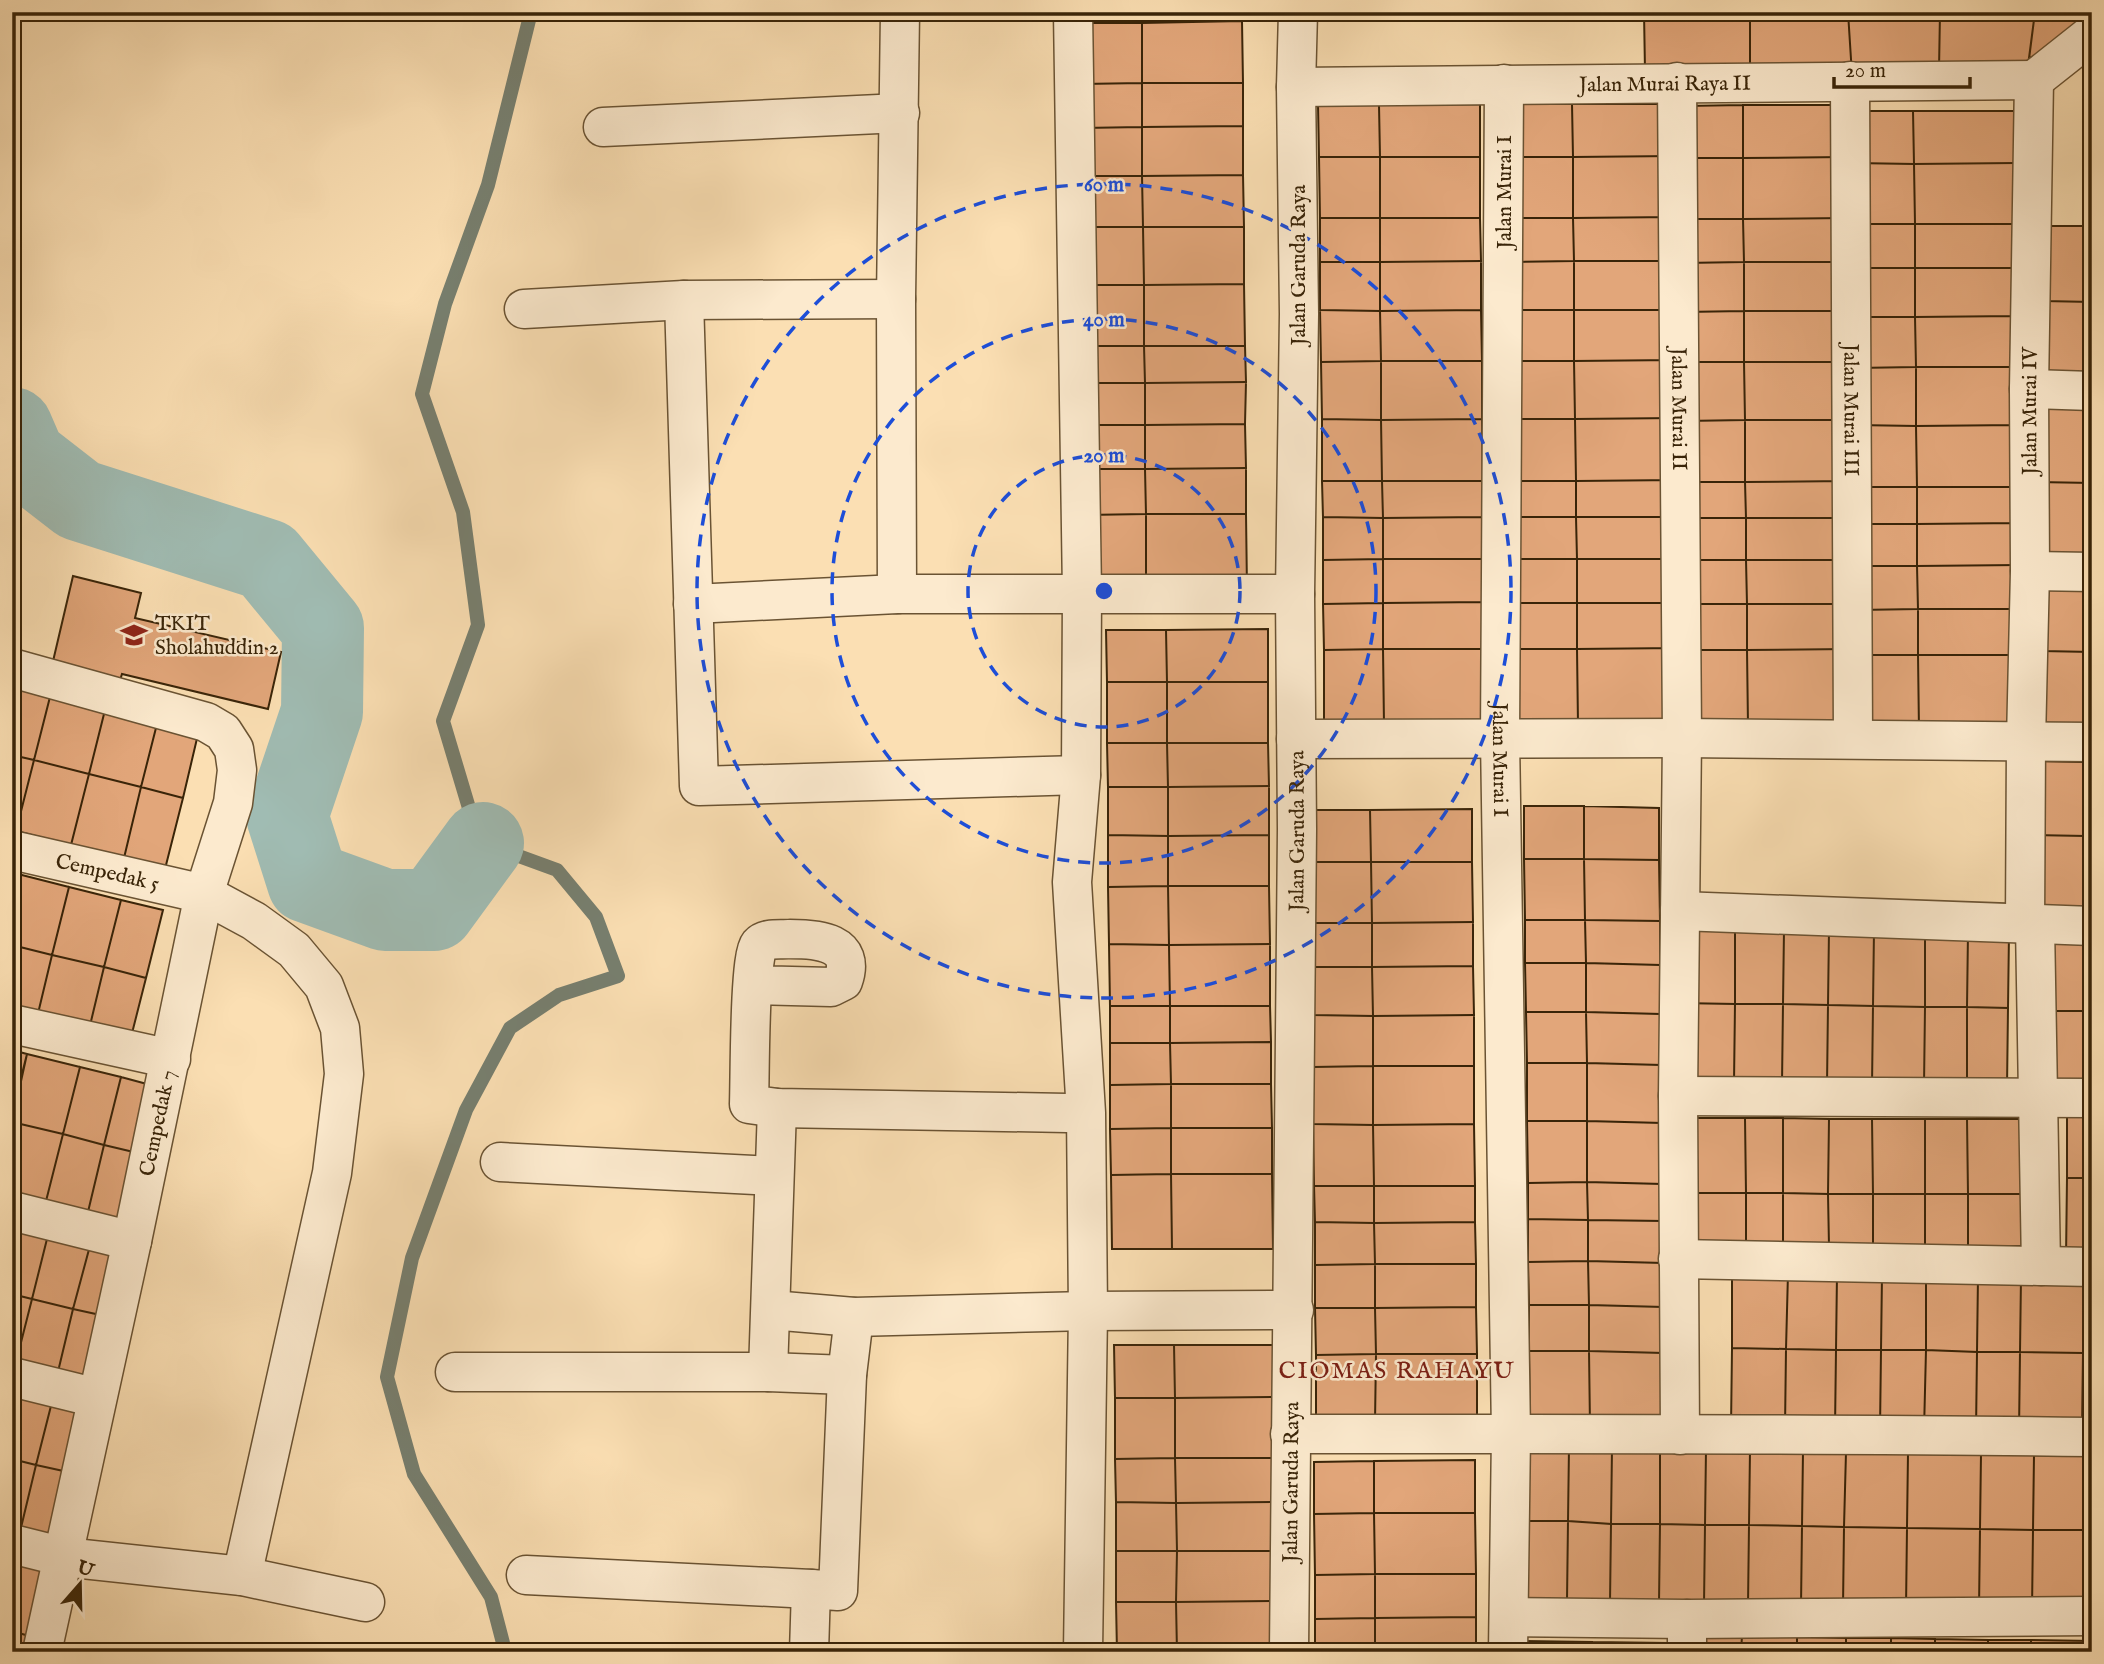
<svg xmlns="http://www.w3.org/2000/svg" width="2104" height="1664" viewBox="0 0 2104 1664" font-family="'IM FELL English',serif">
<rect width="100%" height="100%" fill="#fbdfb3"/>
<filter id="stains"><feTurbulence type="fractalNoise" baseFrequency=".00286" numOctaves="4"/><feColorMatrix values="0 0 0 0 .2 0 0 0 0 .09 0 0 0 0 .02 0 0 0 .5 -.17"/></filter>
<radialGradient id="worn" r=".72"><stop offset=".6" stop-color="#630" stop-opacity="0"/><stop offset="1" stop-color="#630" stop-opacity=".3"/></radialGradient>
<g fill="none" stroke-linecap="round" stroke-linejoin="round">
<path stroke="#777f6f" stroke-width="14" d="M503 1652V1643L491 1597 414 1474 387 1377 412 1258 466 1110 510 1028 559 995 618 976 596 917 557 870 483 843 469 808 443 721 478 625 463 512 422 394 445 304 488 185 531 12"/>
<path stroke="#a0bcb3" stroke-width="82" d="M12 428 25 458 79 500 267 560 323 628 322 712 287 816 308 882 385 910H434L483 843"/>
</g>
<path fill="#e2a67a" stroke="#392408" stroke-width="2" d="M1081 12H1142V23H1081Z
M1142 12H1242V21L1142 23Z
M1644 12H1750V71H1645Z
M1750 12H1848L1852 75 1750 71Z
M1848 12H1940L1939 70 1852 75Z
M1940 12H2035L2027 75 1939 70Z
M2035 12H2092V22L2065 49 2029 58Z
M1242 21 1243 83H1142V23Z
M1081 23H1142V83L1082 84Z
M1142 83V127L1082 128V84Z
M1142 83H1243V126L1142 127Z
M1480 104V157H1380L1379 105Z
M1512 104H1572L1573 157H1513Z
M1572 104H1673L1674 156 1573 157Z
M1318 105H1379L1380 157H1319Z
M1743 105V158H1683V106Z
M1743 105H1843L1844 157 1743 158Z
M1853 111H1913L1914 164 1854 163Z
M1913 111H2014L2015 163 1914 164Z
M1243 126V175L1142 176V127Z
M1142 127V176H1083L1082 128Z
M1674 156V217L1573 218V157Z
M1319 157H1380V218H1320Z
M1380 157H1480V218H1380Z
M1513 157H1573V218H1513Z
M1844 157 1845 218 1743 219V158Z
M1683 158H1743V219H1683Z
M1854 163 1914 164 1915 224H1854Z
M2015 163V224H1915L1914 164Z
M1243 175 1244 227H1143L1142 176Z
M1083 176H1142L1143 227H1083Z
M1674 217 1675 261H1574L1573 218Z
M1320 218H1380V262H1320Z
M1380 218H1480L1481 261 1380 262Z
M1513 218H1573L1574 261 1514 262Z
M1845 218V262H1744L1743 219Z
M1683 219H1743L1744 262 1684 263Z
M1854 224H1915V268H1854Z
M1915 224H2015L2016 268H1915Z
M2045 226H2092V302L2044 301Z
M1083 227H1143L1144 285H1084Z
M1143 227H1244V284L1144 285Z
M1481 261V310L1380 311V262Z
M1574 261V310H1514V262Z
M1574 261H1675V310H1574Z
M1320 262H1380V311L1320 310Z
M1744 262V311L1684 312V263Z
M1744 262H1845V311H1744Z
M1854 268H1915V317H1855Z
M1915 268H2016V316L1915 317Z
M1244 284 1245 346H1144V285Z
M1084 285H1144V346H1084Z
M2044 301 2092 302V382L2043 381Z
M1320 310 1380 311 1381 361 1321 362Z
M1481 310 1482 361H1381L1380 311Z
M1514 310H1574V361H1515Z
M1574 310H1675V360L1574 361Z
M1744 311V362H1684V312Z
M1744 311H1845L1846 362H1744Z
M2016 316 2017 367H1916L1915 317Z
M1855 317H1915L1916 367 1856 368Z
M1084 346H1144L1145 383H1084Z
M1144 346H1245L1246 382 1145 383Z
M1675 360 1677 418 1575 419 1574 361Z
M1381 361V420L1322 419 1321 362Z
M1381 361H1482V419L1381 420Z
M1515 361H1574L1575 419H1515Z
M1684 362H1744L1745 420 1685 421Z
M1744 362H1846V420H1745Z
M1916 367V426L1856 425V368Z
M1916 367H2017V425L1916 426Z
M1246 382 1245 424 1145 425V383Z
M1084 383H1145V425H1085Z
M2037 407 2092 408V483L2037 482Z
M1677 418V480L1576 481 1575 419Z
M1322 419 1381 420 1382 481H1322Z
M1482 419 1483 481H1382L1381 420Z
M1515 419H1575L1576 481H1516Z
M1745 420V482H1686L1685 421Z
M1745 420H1846V481L1745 482Z
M1245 424 1246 468 1145 469V425Z
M1085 425H1145V469H1085Z
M1856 425 1916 426 1917 487H1857Z
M2017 425 2018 487H1917L1916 426Z
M1246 468V514H1146L1145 469Z
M1085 469H1145L1146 514 1085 515Z
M1677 480V517H1576V481Z
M1322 481H1382L1383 518 1323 517Z
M1382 481H1483V517L1383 518Z
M1516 481H1576V517H1516Z
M1846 481 1847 518H1746L1745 482Z
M1686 482H1745L1746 518H1686Z
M2037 482 2092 483 2091 562 2036 561Z
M1857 487H1917V524H1857Z
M1917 487H2018V523L1917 524Z
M1146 514H1246L1247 589H1146Z
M1146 514V589H1086L1085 515Z
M1323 517 1383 518V559L1323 560Z
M1483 517 1484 559H1383V518Z
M1516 517H1576L1577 559H1517Z
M1576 517H1677L1678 559H1577Z
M1686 518H1746V560H1687Z
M1746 518H1847V560H1746Z
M2018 523 2019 565 1917 566V524Z
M1857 524H1917V566H1857Z
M1383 559H1484V602L1383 603Z
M1383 559V603L1323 604V560Z
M1517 559H1577V603H1517Z
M1577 559H1678V603H1577Z
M1687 560H1746L1747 604H1687Z
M1746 560H1847V604H1747Z
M2019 565V609H1918L1917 566Z
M1857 566H1917L1918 609 1858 610Z
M73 576 141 593 135 618 281 652 268 709 122 674 117 690 50 674Z
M2043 576 2092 577V652L2042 651Z
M1484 602 1485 649H1383V603Z
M1383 603V649L1324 650 1323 604Z
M1517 603H1577V649H1518Z
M1577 603H1678V648L1577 649Z
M1687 604H1747V650H1687Z
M1747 604H1847L1848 649 1747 650Z
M1918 609H2019V655H1918Z
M1918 609V655H1858V610Z
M1268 629V682H1167L1166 630Z
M1106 630H1166L1167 682H1107Z
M1678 648 1679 723 1578 724 1577 649Z
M1383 649H1485L1486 724H1384Z
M1383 649 1384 724H1324V650Z
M1518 649H1577L1578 724H1517Z
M1848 649 1849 724 1748 725 1747 650Z
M1687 650H1747L1748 725H1688Z
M2042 651 2092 652V732L2041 731Z
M1858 655H1918L1919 730H1859Z
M1918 655H2019L2020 729 1919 730Z
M1107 682H1167V743H1107Z
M1167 682H1268V743H1167Z
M12 684 51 693 34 760 12 755Z
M51 693 106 706 89 774 34 760Z
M106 706 158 720 141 787 89 774Z
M158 720 199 730 183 798 141 787Z
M1107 743H1167L1168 787H1108Z
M1167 743H1268L1269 786 1168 787Z
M12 755 34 760 16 831 12 830Z
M34 760 89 774 71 845 16 831Z
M2031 761 2086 762 2085 836 2030 835Z
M2086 762H2092V837L2085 836Z
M89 774 141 787 124 858 71 845Z
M1269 786V835L1168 836V787Z
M141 787 183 798 165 869 124 858Z
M1108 787H1168V836L1108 835Z
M1524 806H1584V859H1524Z
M1584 806 1659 808V860L1584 859Z
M1472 809V862H1371L1370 810Z
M1310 810H1370L1371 862H1311Z
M1108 835 1168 836V886L1108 887Z
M1269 835V886H1168V836Z
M2030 835 2085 836 2084 916 2030 915Z
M2085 836 2092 837V916H2084Z
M1524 859H1584L1585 920H1525Z
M1584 859 1659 860 1660 921 1585 920Z
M1311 862H1371L1372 923H1312Z
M1371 862H1472L1473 922 1372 923Z
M14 873 69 887 52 955 12 945Z
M1168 886 1169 945 1109 944 1108 887Z
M1168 886H1269L1270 944 1169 945Z
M69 887 121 900 104 967 52 955Z
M121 900 163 910 146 978 104 967Z
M1525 920H1585L1586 963H1525Z
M1585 920 1660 921V965L1586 963Z
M1473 922V966L1372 967V923Z
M1312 923H1372V967H1312Z
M1680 928 1735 929V1004L1679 1003Z
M1735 929 1784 930 1783 1004H1735Z
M1784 930H1829L1828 1005 1783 1004Z
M1829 930H1874L1873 1006 1828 1005Z
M1874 930 1925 932V1007L1873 1006Z
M1925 932H1968L1967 1007H1925Z
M1968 932 2009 933 2008 1008 1967 1007Z
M2042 935 2092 936V1011H2041Z
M1109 944 1169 945 1170 1006H1110Z
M1270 944V1006H1170L1169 945Z
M12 945 52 955 35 1026 12 1020Z
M52 955 104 967 87 1038 35 1026Z
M1525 963H1586V1012H1526Z
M1586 963 1660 965V1014L1586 1012Z
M1473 966 1474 1015 1373 1016 1372 967Z
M104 967 146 978 128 1049 87 1038Z
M1312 967H1372L1373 1016 1312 1015Z
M1679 1003 1735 1004 1734 1083H1678Z
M1735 1004H1783L1782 1084 1734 1083Z
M1783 1004 1828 1005 1827 1085 1782 1084Z
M1828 1005 1873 1006 1872 1086 1827 1085Z
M1110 1006H1170V1043H1110Z
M1170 1006H1270L1271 1042 1170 1043Z
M1873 1006 1925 1007 1924 1086H1872Z
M1925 1007H1967V1087L1924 1086Z
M1967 1007 2008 1008 2007 1088 1967 1087Z
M2041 1011H2092V1091L2041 1090Z
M1526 1012H1586L1587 1063H1527Z
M1586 1012 1660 1014 1661 1065 1587 1063Z
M1312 1015 1373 1016V1066L1313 1067Z
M1474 1015V1066H1373V1016Z
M1271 1042V1084H1171L1170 1043Z
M1110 1043H1170L1171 1084 1110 1085Z
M12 1050 27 1054 12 1114Z
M27 1054 80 1067 63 1134 12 1122Z
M1527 1063H1587V1121H1527Z
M1587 1063 1661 1065 1662 1123 1587 1121Z
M1373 1066V1125L1313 1124V1067Z
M1373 1066H1474V1124L1373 1125Z
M80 1067 121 1077 104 1145 63 1134Z
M121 1077 158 1087 142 1154 104 1145Z
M1171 1084H1271L1272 1128H1171Z
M1171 1084V1128L1110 1129V1085Z
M2067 1103H2092V1178H2067Z
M1690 1118H1745L1746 1193H1690Z
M1745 1118H1783V1193H1746Z
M1783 1118 1829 1119 1828 1194 1783 1193Z
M1829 1119H1872L1873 1194H1828Z
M1872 1119H1925V1194H1873Z
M1925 1119H1967L1968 1194H1925Z
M1967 1119H2031V1194H1968Z
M1527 1121H1587V1182L1528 1183Z
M1587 1121 1662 1123V1184L1587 1182Z
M12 1122 63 1134 45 1205 12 1197Z
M1313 1124 1373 1125 1374 1186H1314Z
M1474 1124 1475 1186H1374L1373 1125Z
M1171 1128H1272V1174H1171Z
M1171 1128V1174L1111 1175 1110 1129Z
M63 1134 104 1145 87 1216 45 1205Z
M104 1145 142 1154 124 1225 87 1216Z
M1171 1174H1272L1273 1249H1172Z
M1171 1174 1172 1249H1112L1111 1175Z
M2067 1178H2092V1258H2066Z
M1587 1182 1588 1220 1528 1219V1183Z
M1587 1182 1662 1184 1663 1221 1588 1220Z
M1314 1186H1374V1223L1315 1222Z
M1374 1186H1475V1222L1374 1223Z
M1690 1193H1746V1246H1690Z
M1746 1193H1783V1246H1746Z
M1783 1193 1828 1194 1829 1246H1783Z
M1828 1194H1873V1246H1829Z
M1873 1194H1925V1246H1873Z
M1925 1194H1968V1246H1925Z
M1968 1194H2031V1246H1968Z
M1528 1219 1588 1220V1261L1528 1262Z
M1588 1220 1663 1221V1263L1588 1261Z
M12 1222 49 1231 32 1299 12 1294Z
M1315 1222 1374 1223 1375 1264 1315 1265Z
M1475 1222 1476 1264H1375L1374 1223Z
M49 1231 91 1242 73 1309 32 1299Z
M91 1242 122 1248 105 1316 73 1309Z
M1588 1261 1663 1263V1307L1589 1305Z
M1588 1261 1589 1305H1529L1528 1262Z
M1375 1264H1476V1307L1375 1308Z
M1375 1264V1308H1315V1265Z
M1732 1273H1788L1786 1349 1732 1348Z
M1788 1273 1837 1274 1836 1350 1786 1349Z
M1837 1274 1882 1275 1881 1350H1836Z
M1882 1275H1926V1350H1881Z
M1926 1275 1978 1276 1977 1352 1926 1350Z
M1978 1276 2021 1277 2020 1352H1977Z
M2021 1277 2084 1278 2083 1353 2020 1352Z
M12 1294 32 1299 14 1370 12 1369Z
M32 1299 73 1309 56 1380 14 1370Z
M1529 1305H1589V1351H1529Z
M1589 1305 1663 1307V1353L1589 1351Z
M1476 1307 1477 1354H1376L1375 1308Z
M1315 1308H1375L1376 1354 1316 1355Z
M73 1309 105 1316 88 1388 56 1380Z
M1114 1345H1174L1175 1398H1115Z
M1174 1345H1276V1397L1175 1398Z
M1732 1348 1786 1349 1785 1428 1731 1427Z
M1786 1349 1836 1350 1835 1429 1785 1428Z
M1836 1350H1881L1880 1430 1835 1429Z
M1881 1350H1926L1924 1431 1880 1430Z
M1926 1350 1977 1352 1976 1431H1924Z
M1529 1351H1589L1590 1426H1530Z
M1589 1351 1663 1353 1664 1427 1590 1426Z
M1977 1352H2020L2019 1432 1976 1431Z
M2020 1352 2083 1353 2082 1433 2019 1432Z
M1376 1354H1477V1422H1375Z
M1376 1354 1375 1422 1316 1423V1355Z
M12 1387 53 1398 36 1465 12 1459Z
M1276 1397V1458H1175V1398Z
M53 1398 84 1404 68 1472 36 1465Z
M1115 1398H1175V1458L1115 1459Z
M1521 1445 1569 1447 1568 1521H1520Z
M1569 1447 1612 1448 1611 1524 1568 1521Z
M1612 1448 1660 1449V1524H1611Z
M1660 1449H1706L1705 1525 1660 1524Z
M1706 1449 1750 1450 1749 1525H1705Z
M1750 1450 1803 1451 1802 1526 1749 1525Z
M1803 1451 1846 1452 1844 1527 1802 1526Z
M1846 1452 1908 1453 1907 1528 1844 1527Z
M1908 1453 1981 1454 1980 1529 1907 1528Z
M1981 1454 2034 1455 2033 1530 1980 1529Z
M2034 1455 2092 1456V1530H2033Z
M1175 1458 1176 1503 1116 1502 1115 1459Z
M1175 1458H1276L1277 1502 1176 1503Z
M12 1459 36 1465 19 1536 12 1534Z
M1475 1460V1513H1374V1461Z
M1374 1461V1513L1314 1514V1462Z
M36 1465 68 1472 50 1543 19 1536Z
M1116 1502 1176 1503 1177 1551H1116Z
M1277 1502V1551H1177L1176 1503Z
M1374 1513 1375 1574 1315 1575 1314 1514Z
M1374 1513H1475L1476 1574H1375Z
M1520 1521H1568L1567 1601 1519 1600Z
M1568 1521 1611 1524 1610 1603 1567 1601Z
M1611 1524H1660L1659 1603H1610Z
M1660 1524 1705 1525 1704 1605 1659 1603Z
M1705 1525H1749L1748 1605H1704Z
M1749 1525 1802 1526 1801 1606 1748 1605Z
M1802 1526 1844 1527 1843 1607 1801 1606Z
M1844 1527 1907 1528 1906 1608 1843 1607Z
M1907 1528 1980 1529 1979 1609 1906 1608Z
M1980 1529 2033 1530 2032 1610 1979 1609Z
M2033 1530H2092V1611L2032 1610Z
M1116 1551H1177L1176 1602H1116Z
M1177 1551H1277V1601L1176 1602Z
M12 1560 45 1568 29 1636 12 1631Z
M1375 1574V1618L1315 1619V1575Z
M1375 1574H1476V1617L1375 1618Z
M1277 1601 1278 1652H1177L1176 1602Z
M1116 1602H1176L1177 1652H1117Z
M1476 1617V1652H1375V1618Z
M1375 1618V1652H1315V1619Z
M12 1631 29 1636 25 1652H12Z
M1694 1635 1742 1636 1741 1652H1694Z
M1742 1636 1797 1637V1652H1741Z
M1797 1637 1846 1638V1652H1797Z
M1846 1638H1891V1652H1846Z
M1891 1638 1935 1639V1652H1891Z
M1935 1639 1988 1640V1652H1935Z
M1988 1640H2031V1652H1988Z
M2031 1640 2092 1641V1652H2031Z
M1520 1641 1592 1642V1652H1520Z
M1592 1642 1667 1643V1652H1592Z"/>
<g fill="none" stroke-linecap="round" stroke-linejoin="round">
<defs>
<g id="minor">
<path d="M1073 12 1082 593 1081 775 1072 882 1086 1113 1088 1311 1083 1652"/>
<path d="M2034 80 2092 34"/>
<path id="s1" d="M1850 81 1853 738"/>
<path id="s2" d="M1677 82 1682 738 1678 1096 1680 1435"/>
<path id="s3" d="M1504 84 1500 738 1511 1434 1508 1652"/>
<path id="s4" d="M1296 87 2034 80"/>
<path d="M603 127 900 113"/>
<path d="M684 300 699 786 1081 775"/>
<path d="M524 309 684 300 896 299"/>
<path d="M2029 389 2092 391"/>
<path d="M2030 571 2092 572"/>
<path d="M897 594 896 299 900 12"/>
<path d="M693 604 897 594H1295"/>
<path d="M12 668 206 722 223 732 234 749 237 770 233 803 204 894 132 1241 42 1652"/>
<path d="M1296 739 1682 738 2092 742"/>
<path id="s5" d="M12 850 204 894 254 921 294 950 324 986 340 1028 344 1074 332 1173 242 1576"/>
<path d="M1680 911 2092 926"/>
<path id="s6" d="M2025 925 2026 741 2030 571 2029 389 2034 80"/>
<path d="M2035 925 2041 1266"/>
<path d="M753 985 831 987 843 981C857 942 818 939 790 939 781 940 766 937 759 945 749 957 750 1081 749 1104L777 1108 1067 1113"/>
<path d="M12 1024 171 1059"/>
<path d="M1678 1096 2092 1098"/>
<path d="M500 1162 773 1176"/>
<path d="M12 1211 132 1241"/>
<path d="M1678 1259 2092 1267"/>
<path d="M771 1310 854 1317 1088 1311 1294 1310"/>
<path d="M455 1372H768L847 1375"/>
<path d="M768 1372 777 1108"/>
<path d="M12 1377 97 1398"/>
<path d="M1290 1434C1557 1434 1825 1433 2092 1437"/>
<path d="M12 1544 64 1557 242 1576 365 1602"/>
<path d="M526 1575 811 1589"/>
<path d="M1509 1617 1687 1619 2092 1616"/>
<path d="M809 1652 811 1589 838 1591 847 1375 854 1317"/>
<path id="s7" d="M1289 1652 1297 829 1295 594 1299 314 1296 87 1298 12"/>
<path d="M1687 1652V1619"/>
</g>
</defs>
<use href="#minor" stroke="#6a5333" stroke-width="41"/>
<use href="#minor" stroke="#fceace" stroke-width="38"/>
</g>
<g fill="none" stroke="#1d4ed8" stroke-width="3.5" stroke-dasharray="12 9">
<circle cx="1104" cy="591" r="136"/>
<circle cx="1104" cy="591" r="272"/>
<circle cx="1104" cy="591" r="407"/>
</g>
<defs>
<symbol id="school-bare" viewBox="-9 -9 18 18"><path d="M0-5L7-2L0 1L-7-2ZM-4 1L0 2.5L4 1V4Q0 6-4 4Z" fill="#8f2418" stroke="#fceace" stroke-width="2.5" paint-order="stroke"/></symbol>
</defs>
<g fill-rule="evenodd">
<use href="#school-bare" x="115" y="616" width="38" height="38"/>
</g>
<g text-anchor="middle" stroke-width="5" stroke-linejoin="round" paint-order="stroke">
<g font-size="21" fill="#392408" stroke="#fceace">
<text dy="7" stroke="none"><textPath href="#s4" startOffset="369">Jalan Murai Raya II</textPath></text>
<text transform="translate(1504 192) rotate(-90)" y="7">Jalan Murai I</text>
<text transform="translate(1298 265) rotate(-90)" y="7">Jalan Garuda Raya</text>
<text dy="7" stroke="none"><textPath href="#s2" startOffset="327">Jalan Murai II</textPath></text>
<text dy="7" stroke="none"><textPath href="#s1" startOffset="329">Jalan Murai III</textPath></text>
<text dy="7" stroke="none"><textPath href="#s6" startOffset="514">Jalan Murai IV</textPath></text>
<text dy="7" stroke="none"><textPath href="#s3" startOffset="676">Jalan Murai I</textPath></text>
<text dy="7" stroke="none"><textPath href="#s7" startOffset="821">Jalan Garuda Raya</textPath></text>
<text dy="7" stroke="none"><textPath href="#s5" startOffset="98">Cempedak 5</textPath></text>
<text transform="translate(157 1123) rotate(-78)" y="7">Cempedak 7</text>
<text dy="7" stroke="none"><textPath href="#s7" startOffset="170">Jalan Garuda Raya</textPath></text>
</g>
<g font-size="21" fill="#392408" stroke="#fceace" text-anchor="start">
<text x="155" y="630">TKIT<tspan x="155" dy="24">Sholahuddin 2</tspan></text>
</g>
<g font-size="24" letter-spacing="2" fill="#7a1f14" stroke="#fceace">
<text x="1397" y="1378">CIOMAS RAHAYU</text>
</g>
</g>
<circle cx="1104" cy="591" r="10" fill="#1d4ed8" stroke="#fceace" stroke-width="3.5"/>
<g font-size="21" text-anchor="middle" font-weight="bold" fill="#1d4ed8" stroke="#fceace" stroke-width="5" stroke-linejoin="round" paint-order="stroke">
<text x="1104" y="191">60 m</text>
<text x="1104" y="326">40 m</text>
<text x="1104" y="462">20 m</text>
</g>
<rect width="2104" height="1664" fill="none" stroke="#fbdfb3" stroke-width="42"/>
<rect x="14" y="14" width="2076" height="1636" fill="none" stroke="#392408" stroke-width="3.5"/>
<rect x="21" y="21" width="2062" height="1622" fill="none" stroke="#392408" stroke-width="2"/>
<g transform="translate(80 1584) rotate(20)" stroke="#fceace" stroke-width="5" paint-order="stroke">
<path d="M0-5L12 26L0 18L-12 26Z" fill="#392408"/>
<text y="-10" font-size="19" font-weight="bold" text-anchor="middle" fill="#392408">U</text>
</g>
<path d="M1834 77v10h136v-10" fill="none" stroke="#392408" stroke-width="3.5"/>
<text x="1845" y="77" font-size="21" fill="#392408" stroke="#fceace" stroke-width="5" paint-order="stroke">20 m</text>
<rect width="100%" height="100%" filter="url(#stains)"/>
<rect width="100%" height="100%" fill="url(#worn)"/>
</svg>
